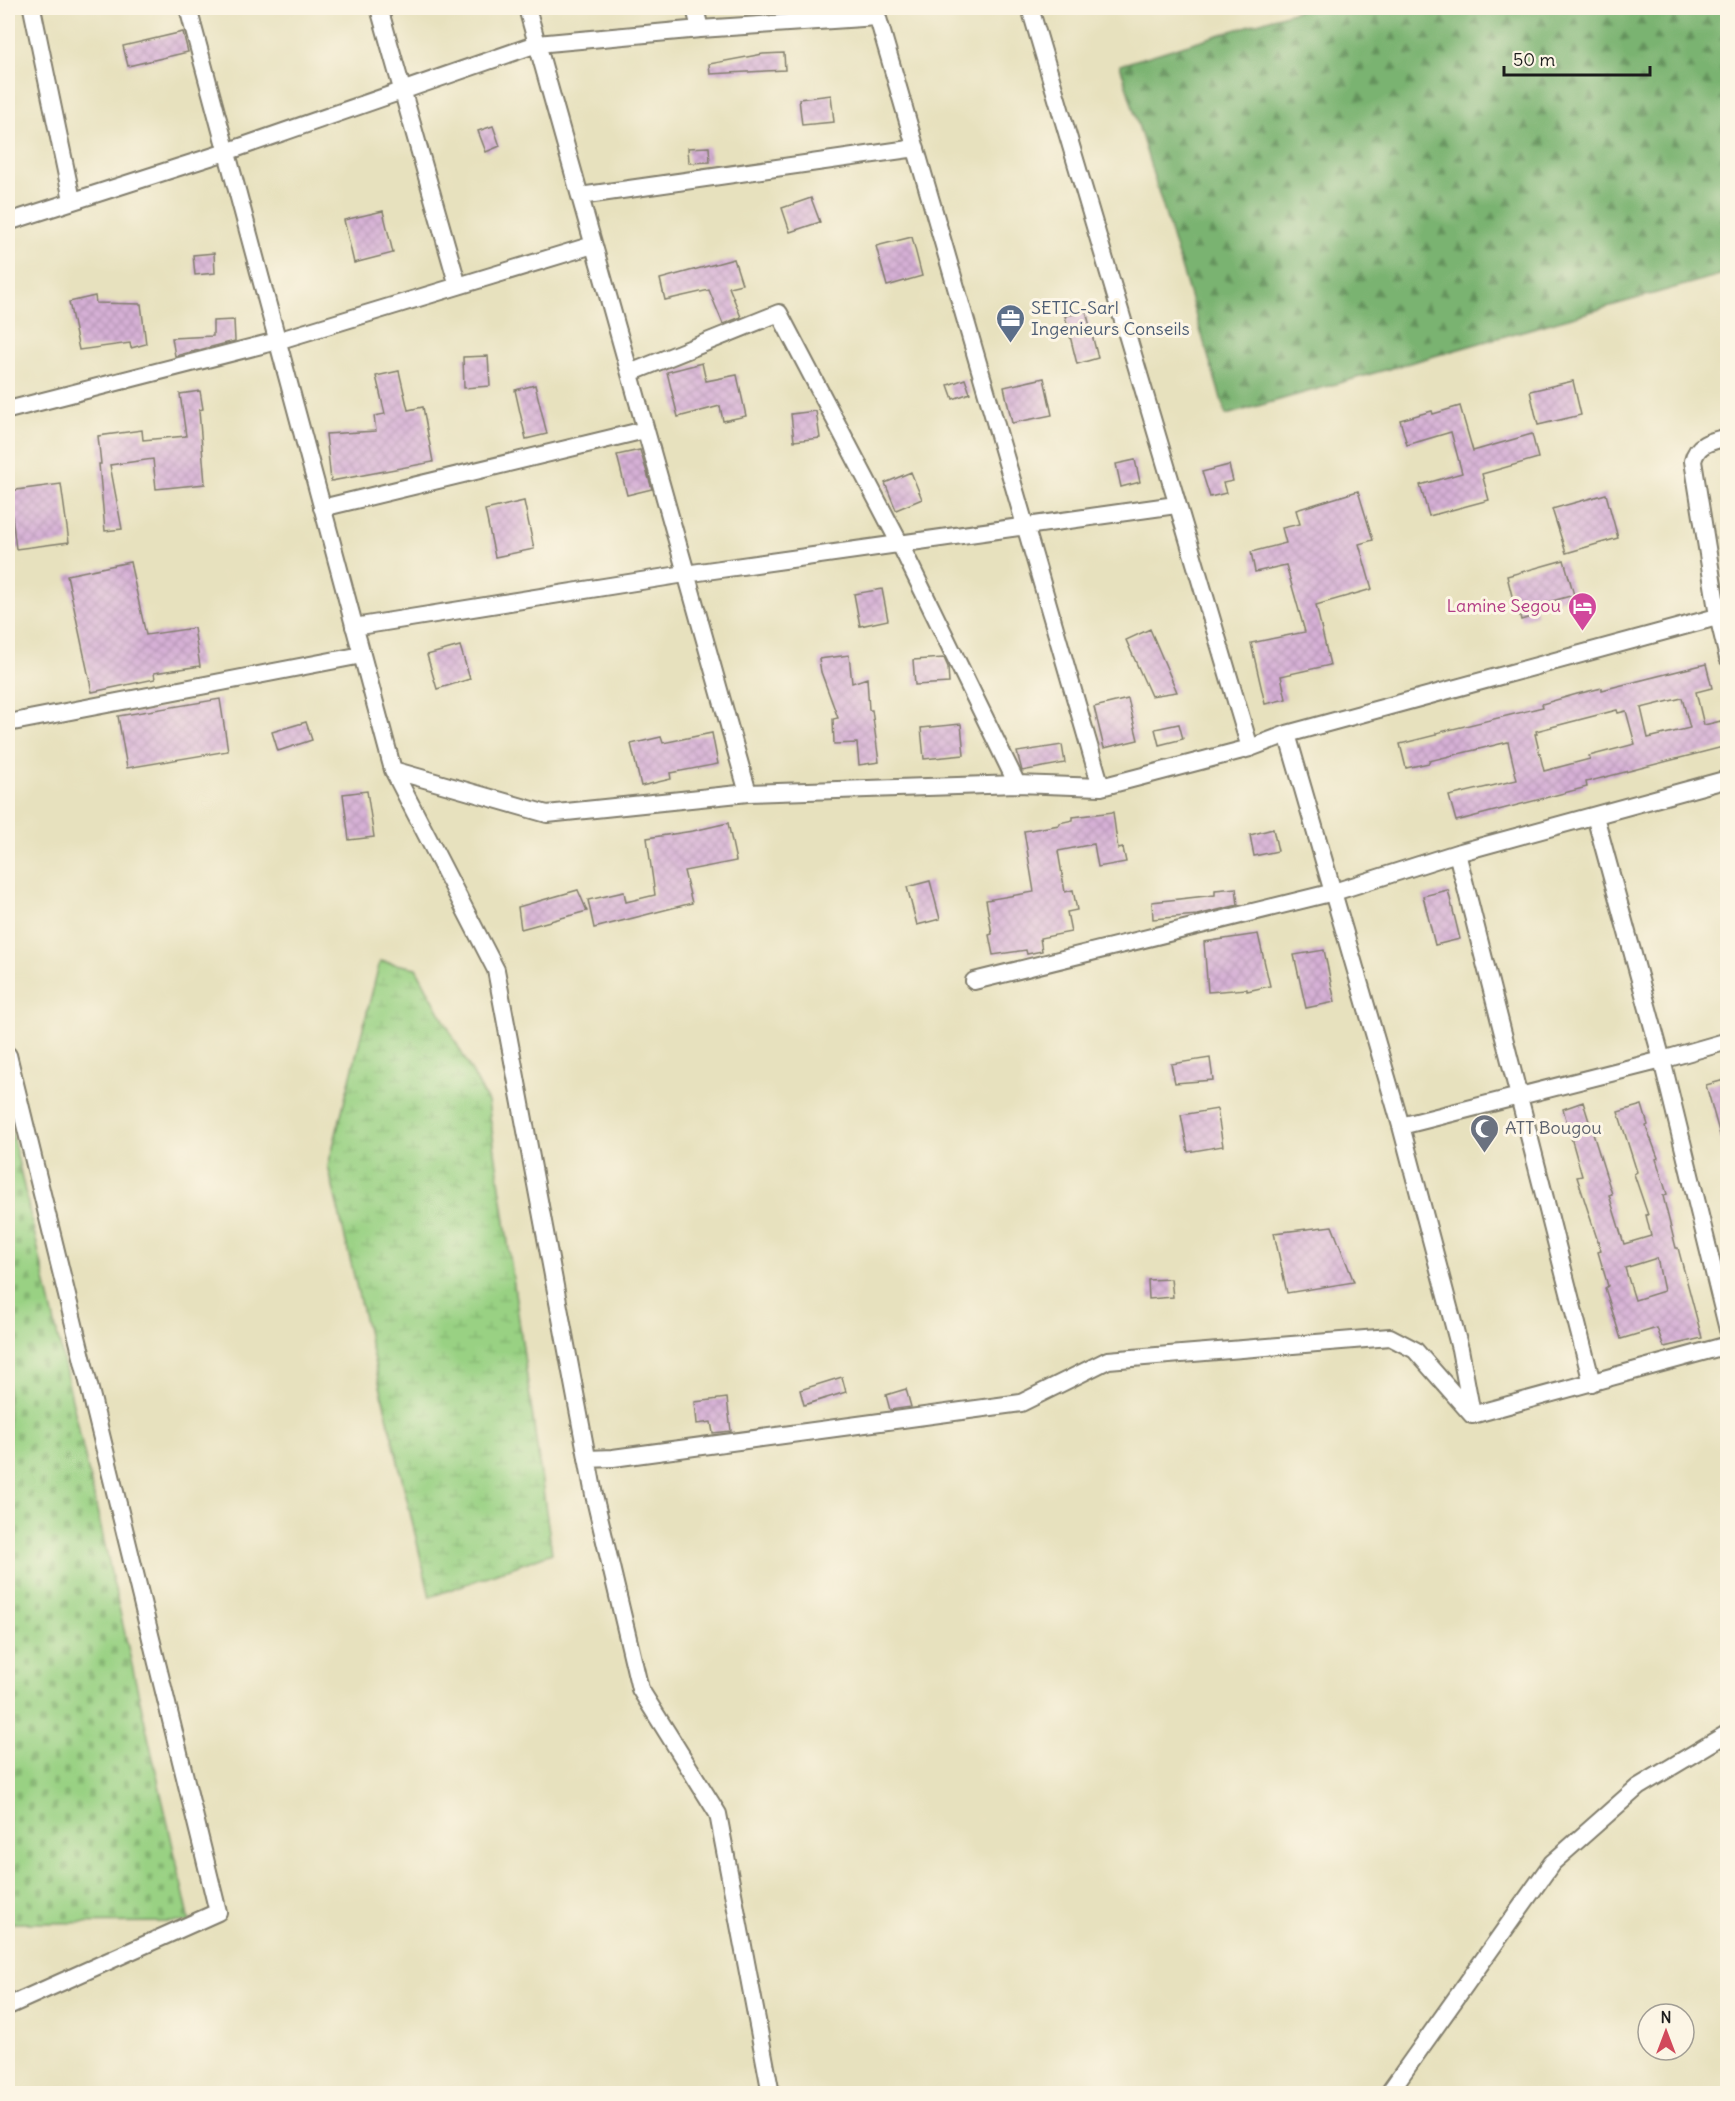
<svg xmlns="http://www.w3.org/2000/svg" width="1735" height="2101" viewBox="0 0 1735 2101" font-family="Delius,sans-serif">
<defs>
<pattern id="forest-firs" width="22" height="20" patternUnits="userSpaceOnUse" patternTransform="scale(1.5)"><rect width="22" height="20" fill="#7ab371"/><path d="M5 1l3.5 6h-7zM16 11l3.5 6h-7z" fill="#63915c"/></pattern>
<pattern id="wetland-marsh" width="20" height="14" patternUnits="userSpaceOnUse" patternTransform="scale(1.5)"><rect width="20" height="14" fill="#99d183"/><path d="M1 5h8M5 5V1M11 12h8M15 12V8" fill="none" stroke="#83b371"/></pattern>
<pattern id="cemetery-stones" width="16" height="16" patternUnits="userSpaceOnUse" patternTransform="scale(1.5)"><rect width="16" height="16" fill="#99d183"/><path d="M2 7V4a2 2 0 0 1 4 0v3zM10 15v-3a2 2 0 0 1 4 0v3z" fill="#83b371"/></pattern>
<pattern id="building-cross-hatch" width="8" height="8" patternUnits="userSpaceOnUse" patternTransform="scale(1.5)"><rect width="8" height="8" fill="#d6b0d6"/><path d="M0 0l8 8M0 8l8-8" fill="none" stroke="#b797b7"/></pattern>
</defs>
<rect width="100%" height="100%" fill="#fcf5e5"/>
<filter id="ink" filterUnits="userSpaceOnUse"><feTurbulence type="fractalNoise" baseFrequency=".0167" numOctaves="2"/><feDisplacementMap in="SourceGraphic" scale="12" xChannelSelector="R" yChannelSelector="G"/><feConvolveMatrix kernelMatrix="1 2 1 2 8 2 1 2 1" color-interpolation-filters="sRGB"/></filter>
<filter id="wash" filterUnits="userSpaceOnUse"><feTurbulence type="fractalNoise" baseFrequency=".008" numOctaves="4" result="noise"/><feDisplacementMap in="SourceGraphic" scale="24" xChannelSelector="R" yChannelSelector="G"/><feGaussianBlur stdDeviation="1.35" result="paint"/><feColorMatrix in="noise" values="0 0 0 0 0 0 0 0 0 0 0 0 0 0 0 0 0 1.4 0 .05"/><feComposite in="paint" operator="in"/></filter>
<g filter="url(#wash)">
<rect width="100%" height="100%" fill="#e7e1be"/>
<path fill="url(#forest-firs)" stroke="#4b6846" stroke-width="1.5" d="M1306 8H1727V273L1226 415 1120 65Z"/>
<path fill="url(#wetland-marsh)" stroke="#5a7650" stroke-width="1.5" d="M380 961 416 968 488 1102 552 1553 430 1597 328 1166Z"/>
<path fill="url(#cemetery-stones)" stroke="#5a7650" stroke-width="1.5" d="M8 1116 190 1922 8 1923Z"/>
<g id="blocks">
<path fill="url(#building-cross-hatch)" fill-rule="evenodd" d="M183 32 188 52 128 66 123 46Z
M784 53 785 70 710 74 709 64 763 54Z
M831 95 834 122 802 125 799 99Z
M493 126 500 146 486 152 478 131Z
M709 147 710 162 689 163 688 148Z
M811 198 820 222 790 232 782 208Z
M383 211 393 253 354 263 344 220Z
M912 237 922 276 887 286 876 246Z
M214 253 215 273 195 275 193 255Z
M734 259 742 284 729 287 741 317 723 324 709 290 665 300 660 279Z
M95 296 96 303 141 304 146 344 131 348 130 343 79 350 69 302Z
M1086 311 1098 358 1077 364 1065 316Z
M234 320 235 341 175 356 172 338 213 336V321Z
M488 356 490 386 464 388 463 357Z
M702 363 706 381 737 375 746 416 723 421 720 406 678 417 667 372Z
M399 371 408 410 423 407 433 462 331 481 326 434 376 431 374 416 385 414 376 376Z
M1044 378 1052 415 1012 423 1004 387Z
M965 379 970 393 953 399 948 385Z
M1573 381 1581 415 1538 425 1530 391Z
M535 385 547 434 526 439 515 390Z
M200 391 203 409 199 410 205 484 156 489 153 459 110 465 122 529 105 531 99 464H101L98 436 142 430 143 440 186 436 180 394Z
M1460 406 1473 451 1532 434 1538 458 1482 474 1489 500 1429 516 1420 485 1462 473 1451 432 1407 445 1400 420 1432 411 1433 414Z
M816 411 820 438 794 441 791 414Z
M640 450 652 489 627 495 617 455Z
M1135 460 1140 482 1121 487 1116 464Z
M1229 465 1233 481 1223 483 1226 493 1210 497 1202 472Z
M911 472 922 499 896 510 885 483Z
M61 484 69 542 16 549 9 491Z
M1358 491 1373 540 1359 544 1372 589 1316 605 1330 665 1281 676 1286 699 1265 704 1251 643 1305 632 1286 565 1255 572 1251 552 1286 543 1282 528 1300 524 1296 510Z
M1606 494 1618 538 1566 553 1552 509Z
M524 501 534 549 495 557 485 510Z
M1564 560 1574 595 1534 606 1537 615 1521 620 1518 607 1515 608 1507 576Z
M130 562 146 635 194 628 200 666 154 673 155 679 92 692 67 575Z
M882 589 888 620 860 626 854 594Z
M1150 629 1177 692 1151 696 1126 640Z
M460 646 470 679 437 689 427 655Z
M849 655 852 683 867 678 869 710H872L879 762 859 765 857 743 834 744 833 719 838 718 821 672 819 659Z
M944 658 948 667 949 683 915 685 913 660Z
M1706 664 1712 688 1696 692 1704 725 1721 721 1727 746 1586 782 1587 787 1456 821 1449 796 1517 780 1508 742 1429 761V763L1406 768 1400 744 1436 735V733L1543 707 1542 704 1577 694 1602 688V690ZM1682 698 1690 728 1648 738 1641 708ZM1617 710 1618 713 1626 711 1635 744 1589 756 1590 759 1544 771 1535 734H1537L1536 731Z
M220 699 228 751 127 768 118 716Z
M1128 699 1138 740 1104 748 1094 707Z
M306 722 312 740 278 751 272 732Z
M961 724 964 755 924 759 921 728Z
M1179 724 1183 739 1159 745 1155 729Z
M712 733 718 764 670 773 671 779 641 786 631 744 661 737 663 743Z
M1062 745 1065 763 1022 771 1017 752Z
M367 791 374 837 349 840 343 794Z
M1113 812 1118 849 1123 848 1126 862 1098 867 1094 844 1058 851 1065 892 1073 890 1077 910 1067 912 1071 932 1040 938 1042 951 1027 954 1026 950 993 955 989 935 992 934 986 900 1034 892 1024 831 1059 825V823L1073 820V817Z
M728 823 736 861 684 871 692 903 594 928 588 900 624 892 626 902 655 895 647 838 693 831Z
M1273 829 1278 851 1254 856 1250 835Z
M930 881 940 919 917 925 907 887Z
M1236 888 1238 905 1197 915 1153 919 1152 902 1215 895V890Z
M578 890 587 911 521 929 518 907Z
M1448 890 1460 939 1435 945 1423 896Z
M1258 934 1270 986 1247 991V989L1208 992 1204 942Z
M1324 950 1335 1002 1306 1008 1294 955Z
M1210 1058 1213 1080 1175 1083 1171 1064Z
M1728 1079V1146H1723L1706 1085Z
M1583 1102 1612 1194 1609 1195 1624 1244 1651 1236 1646 1215H1648L1634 1174 1637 1172 1618 1112 1642 1105 1648 1125 1646 1126 1658 1158 1656 1159 1667 1194 1663 1196 1676 1248H1678L1702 1338 1664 1347 1657 1328 1621 1339 1605 1288 1608 1286 1598 1252 1601 1251 1577 1177 1582 1176 1563 1109ZM1657 1258 1664 1291 1635 1300 1625 1268Z
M1217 1109 1223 1146 1188 1152 1181 1115Z
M1332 1226 1354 1282 1287 1293 1274 1233Z
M1171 1279 1173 1297 1149 1299 1148 1280Z
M842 1377 846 1392 804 1405 800 1390Z
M906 1389 911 1407 890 1410 886 1395Z
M727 1398 731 1431 713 1433 711 1422 697 1424 695 1402Z"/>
</g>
</g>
<g filter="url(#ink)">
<use href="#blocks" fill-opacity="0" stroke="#827e6d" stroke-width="1.5"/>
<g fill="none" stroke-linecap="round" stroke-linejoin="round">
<defs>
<path id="minor" d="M32 8 72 200
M188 8 393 770 496 970 594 1495 640 1689 718 1814 771 2094
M379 8 458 286
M527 8 748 793
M695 8 700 29
M875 8 1101 787
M1030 8 1250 748
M580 196 916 148
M8 222 226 152 537 44 700 29 877 17
M630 373 779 313 900 544 1017 784
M8 410 277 341 593 245
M1728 437C1712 441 1697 443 1693 461L1718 616 1728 658
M322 508 645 430
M354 627 685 574 1176 505
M8 723 362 655
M393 770 547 814 748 793 1017 784 1101 787 1250 748 1287 734
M1595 816 1662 1060 1728 1330
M1457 853 1592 1383
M974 981 1334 892 1457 853 1728 779
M8 1055 218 1912 8 2006
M1401 1126 1662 1060 1728 1041
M1472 1414 1460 1349 1401 1126 1287 734 1728 614
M587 1459 613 1458 1021 1403 1108 1360 1390 1337 1415 1350 1472 1415 1728 1345
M1388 2094 1552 1863 1638 1787 1728 1733"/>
</defs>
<use href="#minor" stroke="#827e6d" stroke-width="20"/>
<use href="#minor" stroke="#fff" stroke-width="16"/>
</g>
</g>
<defs>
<symbol id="office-pin" viewBox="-11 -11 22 30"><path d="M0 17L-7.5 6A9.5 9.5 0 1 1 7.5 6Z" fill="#5c6f8a" stroke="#fcf5e5"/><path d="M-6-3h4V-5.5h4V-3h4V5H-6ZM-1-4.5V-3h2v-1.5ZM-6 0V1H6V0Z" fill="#fff"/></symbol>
<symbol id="hotel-pin" viewBox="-11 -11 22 30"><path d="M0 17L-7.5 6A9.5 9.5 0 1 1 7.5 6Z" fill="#d1479c" stroke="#fcf5e5"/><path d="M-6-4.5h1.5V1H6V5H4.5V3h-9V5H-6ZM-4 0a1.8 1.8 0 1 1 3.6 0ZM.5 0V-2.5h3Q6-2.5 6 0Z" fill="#fff"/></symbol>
<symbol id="mosque-pin" viewBox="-11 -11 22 30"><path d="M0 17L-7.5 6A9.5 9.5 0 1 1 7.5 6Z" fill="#6b7280" stroke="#fcf5e5"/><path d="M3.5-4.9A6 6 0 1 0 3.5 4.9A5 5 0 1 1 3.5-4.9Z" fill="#fff"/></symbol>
</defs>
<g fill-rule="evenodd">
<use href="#office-pin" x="994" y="302" width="33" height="45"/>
<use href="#hotel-pin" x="1566" y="590" width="33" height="45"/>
<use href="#mosque-pin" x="1468" y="1112" width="33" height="45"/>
</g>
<g text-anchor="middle" stroke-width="6" stroke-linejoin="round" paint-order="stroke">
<g font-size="18" fill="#4e5e75" stroke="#fcf5e5" text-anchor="start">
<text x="1031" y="314">SETIC-Sarl<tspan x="1031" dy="21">Ingenieurs Conseils</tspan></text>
</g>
<g font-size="18" fill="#b23c85" stroke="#fcf5e5" text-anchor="end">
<text x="1561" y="612">Lamine Segou</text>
</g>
<g font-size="18" fill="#5b616d" stroke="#fcf5e5" text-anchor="start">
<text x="1505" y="1134">ATT Bougou</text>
</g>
</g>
<rect width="1735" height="2101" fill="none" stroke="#fcf5e5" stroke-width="30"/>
<g transform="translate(1666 2032)"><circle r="28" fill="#fcf5e5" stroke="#a29e95" stroke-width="1.5"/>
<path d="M0-4.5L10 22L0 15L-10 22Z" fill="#d1495b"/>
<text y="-9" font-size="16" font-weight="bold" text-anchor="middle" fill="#1c1c1c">N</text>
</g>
<path d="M1504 66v9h146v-9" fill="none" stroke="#1c1c1c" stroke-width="3"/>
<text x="1513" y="66" font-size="18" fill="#1c1c1c" stroke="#fcf5e5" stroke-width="4.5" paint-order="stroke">50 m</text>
</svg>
